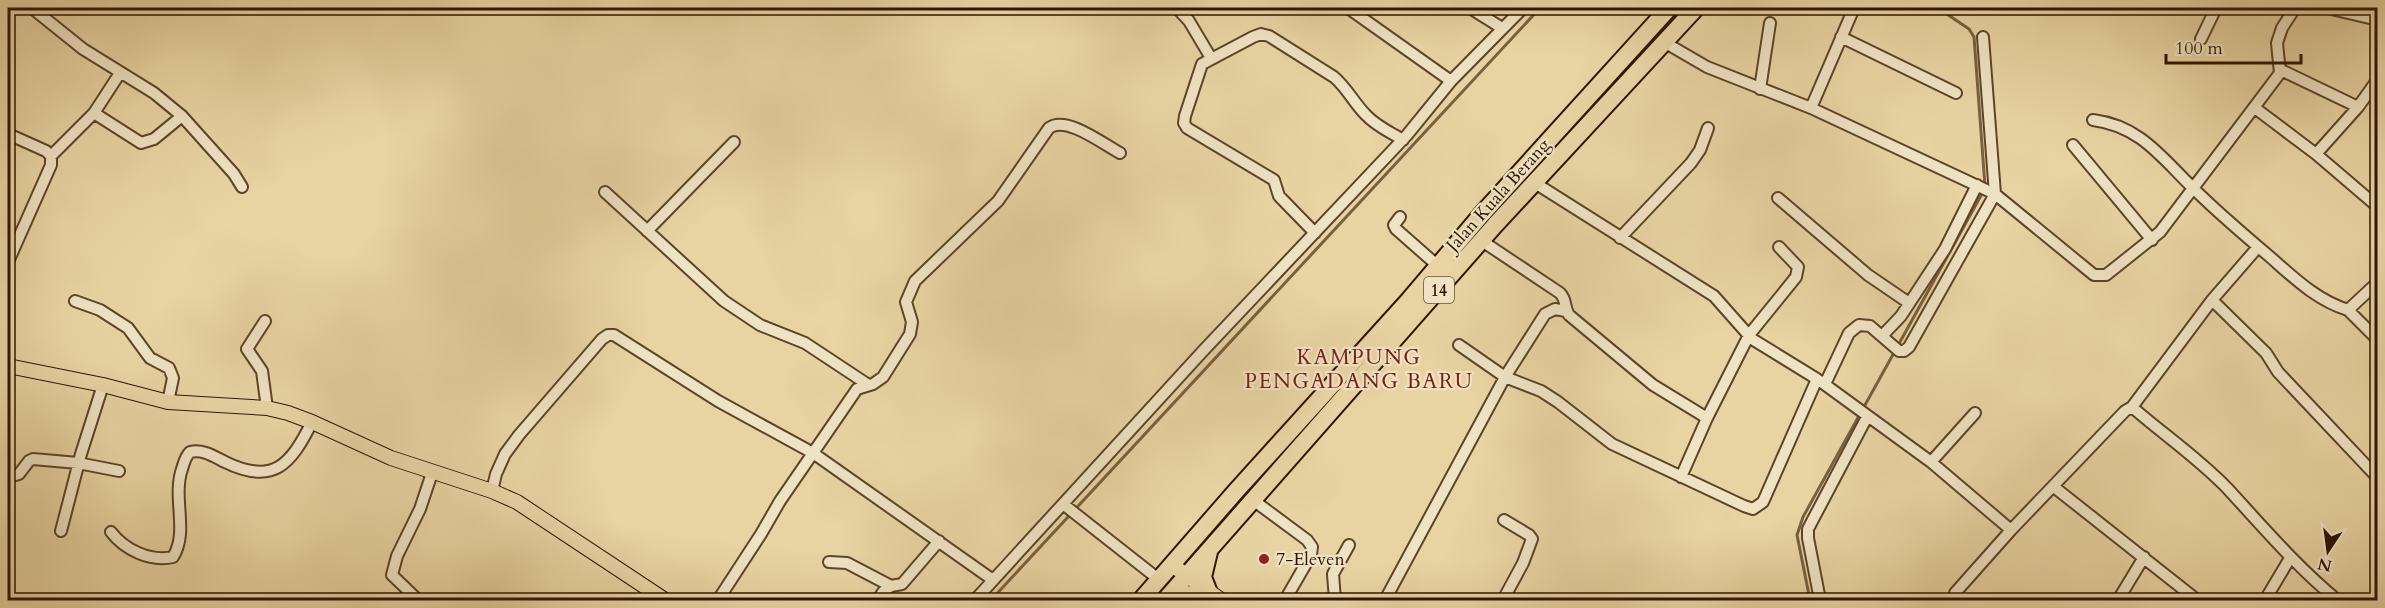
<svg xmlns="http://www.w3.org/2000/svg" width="2385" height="608" viewBox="0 0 2385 608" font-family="Cardo,serif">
<rect width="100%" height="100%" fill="#e8d4a3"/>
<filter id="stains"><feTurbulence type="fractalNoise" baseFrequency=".00333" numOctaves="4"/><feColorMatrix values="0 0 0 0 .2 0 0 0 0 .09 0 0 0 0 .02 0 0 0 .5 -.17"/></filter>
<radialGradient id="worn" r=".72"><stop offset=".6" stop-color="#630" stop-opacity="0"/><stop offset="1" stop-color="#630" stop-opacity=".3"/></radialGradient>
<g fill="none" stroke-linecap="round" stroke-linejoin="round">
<path stroke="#786041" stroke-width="3" d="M1938 8 1969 29 1974 37 1985 186
M991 600 1540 8
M1810 600 1797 535 1803 517 1983 192"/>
<defs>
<path id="minor" d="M32 8 83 49 154 93 182 116 234 174 242 187
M1177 8 1189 21 1211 58
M1348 8 1451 81
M1470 8 1502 28
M2327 8 2378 20
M1841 37 1956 93
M1983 37 1995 194
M2201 39 2216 8
M1664 42 1707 67 1811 108 1995 194
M2281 70 2358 107
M1760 89 1770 23
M1811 108 1854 8
M2255 108 2316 154 2378 207
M94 113 141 143 154 139 182 116
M2093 120C2140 126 2161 157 2193 188 2217 212 2243 234 2269 256 2293 277 2316 300 2348 310
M8 134 46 151 51 156V165L8 262
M2073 145 2152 240
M2316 154 2358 107 2378 79
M51 156 94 113 120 73
M605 192 724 301 760 325 805 343 867 384
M1778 198 1868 275 1909 303
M1400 217 1394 225 1396 229 1438 266
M647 231 734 142
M1315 233 1279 196 1274 180 1187 128 1184 123 1185 116 1202 64 1253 37 1261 34 1269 36 1334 77C1347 88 1354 103 1366 115 1376 126 1390 132 1403 140
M1620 238 1691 163 1700 150 1708 128
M1482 241 1560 293C1567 300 1564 308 1569 315L1653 385 1707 418
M2378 282 2348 310 2378 340
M2212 300 2266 353 2278 372 2378 478
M75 301 100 310 128 328 150 358 169 368 173 378 168 402
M265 321 247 349 262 371 267 408
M1882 336 1901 316 1945 249 1977 185
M1459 345 1505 377 1545 314 1555 309 1566 311
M1820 381 1931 462 2011 530
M1825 384 1849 333 1859 325 1870 326 1899 351H1904L1909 347 1995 194 2094 275H2106L2160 232 2280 73 2277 43 2282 28 2295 8
M2132 407 2212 300 2258 247
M1931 462 1975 413
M8 477 19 474 29 461 33 459 78 463 119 471
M1681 477 1707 418 1749 335 1796 277 1798 267 1779 247
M2054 487 2197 600
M492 491 496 474 505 454 519 435 602 339 608 335H614L718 401 813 453 993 580
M1253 500 1307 540 1312 547 1311 555 1285 600
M1063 504 1152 574
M61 531 81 454 103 385
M111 532C125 550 150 562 173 557 189 532 172 498 182 469 184 463 185 457 190 452 203 449 213 456 225 462 274 486 291 464 312 422
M829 562 847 563 891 586 902 584 939 541
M1955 593 2011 530 2125 411 2132 407C2163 434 2198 458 2227 488 2263 527 2296 566 2337 600
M418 600 392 575 397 556 420 509 432 473
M718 600 761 534 780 501 857 389 873 384 883 377 910 334 912 322 906 302 915 281 998 201 1049 128C1066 115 1103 144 1120 153
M878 600 883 592 891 586
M975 600 1202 352 1407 135 1451 81 1523 8
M1335 600 1333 574 1349 545
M1385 600 1505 377 1541 391 1558 402 1612 444 1744 506 1753 509 1763 502 1817 379 1752 339 1714 296 1535 183
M1503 600 1523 563 1532 539 1529 535 1504 520
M1820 600 1808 538V529L1867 417
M2118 600 2144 557
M2265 600 2290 558"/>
<path id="major" d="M8 366 103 385 168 402 267 408 288 413 312 422 391 458 492 491 517 502 665 600
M1172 565 1221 600"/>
<path id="highway" d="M1208 590 1203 577 1209 552
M1141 600 1236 491 1409 300 1482 214 1669 8
M1165 600 1495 225 1696 8
M1166 600C1179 591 1190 594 1204 597"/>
</defs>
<use href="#minor" stroke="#5d4429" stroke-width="14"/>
<use href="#major" stroke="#2f1400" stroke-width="16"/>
<use href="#highway" stroke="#2f1400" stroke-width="20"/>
<use href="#minor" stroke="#f0e3c3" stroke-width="10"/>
<use href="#major" stroke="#e8d4a3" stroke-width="14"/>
<use href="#highway" stroke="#e8d4a3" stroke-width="16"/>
</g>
<circle fill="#8f2418" stroke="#f0e3c3" stroke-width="2" cx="1264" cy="559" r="6"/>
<g text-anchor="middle" stroke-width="4.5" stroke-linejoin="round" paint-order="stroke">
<rect fill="#f0e3c3" stroke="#69523a" stroke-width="1.5" x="1424" y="277" width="30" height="26" rx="4.5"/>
<g font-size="16" font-weight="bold" fill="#2f1400">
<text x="1439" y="296">14</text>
</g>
<g font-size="18" fill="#2f1400" stroke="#f0e3c3">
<text transform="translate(1498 195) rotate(-48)" y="6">Jalan Kuala Berang</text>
</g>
<g font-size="18" fill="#2f1400" stroke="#f0e3c3" text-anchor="start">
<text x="1276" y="565">7-Eleven</text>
</g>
<g font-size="21" letter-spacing="1.5" fill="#7a1f14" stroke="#f0e3c3">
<text x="1359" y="364">KAMPUNG<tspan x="1359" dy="24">PENGADANG BARU</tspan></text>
</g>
</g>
<rect width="2385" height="608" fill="none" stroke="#e8d4a3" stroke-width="30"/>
<rect x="9" y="9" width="2367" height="590" fill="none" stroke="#2f1400" stroke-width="3"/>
<rect x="15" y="15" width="2355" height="578" fill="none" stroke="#2f1400" stroke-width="1.5"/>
<g transform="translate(2328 551) rotate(193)" stroke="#f0e3c3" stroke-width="4.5" paint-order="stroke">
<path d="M0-4.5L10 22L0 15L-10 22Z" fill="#2f1400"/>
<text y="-9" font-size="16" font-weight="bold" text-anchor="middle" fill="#2f1400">N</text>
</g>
<path d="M2166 54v9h135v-9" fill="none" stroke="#2f1400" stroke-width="3"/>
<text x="2175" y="54" font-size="18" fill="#2f1400" stroke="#f0e3c3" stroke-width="4.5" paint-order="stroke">100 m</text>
<rect width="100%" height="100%" filter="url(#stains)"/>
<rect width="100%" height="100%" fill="url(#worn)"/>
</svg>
